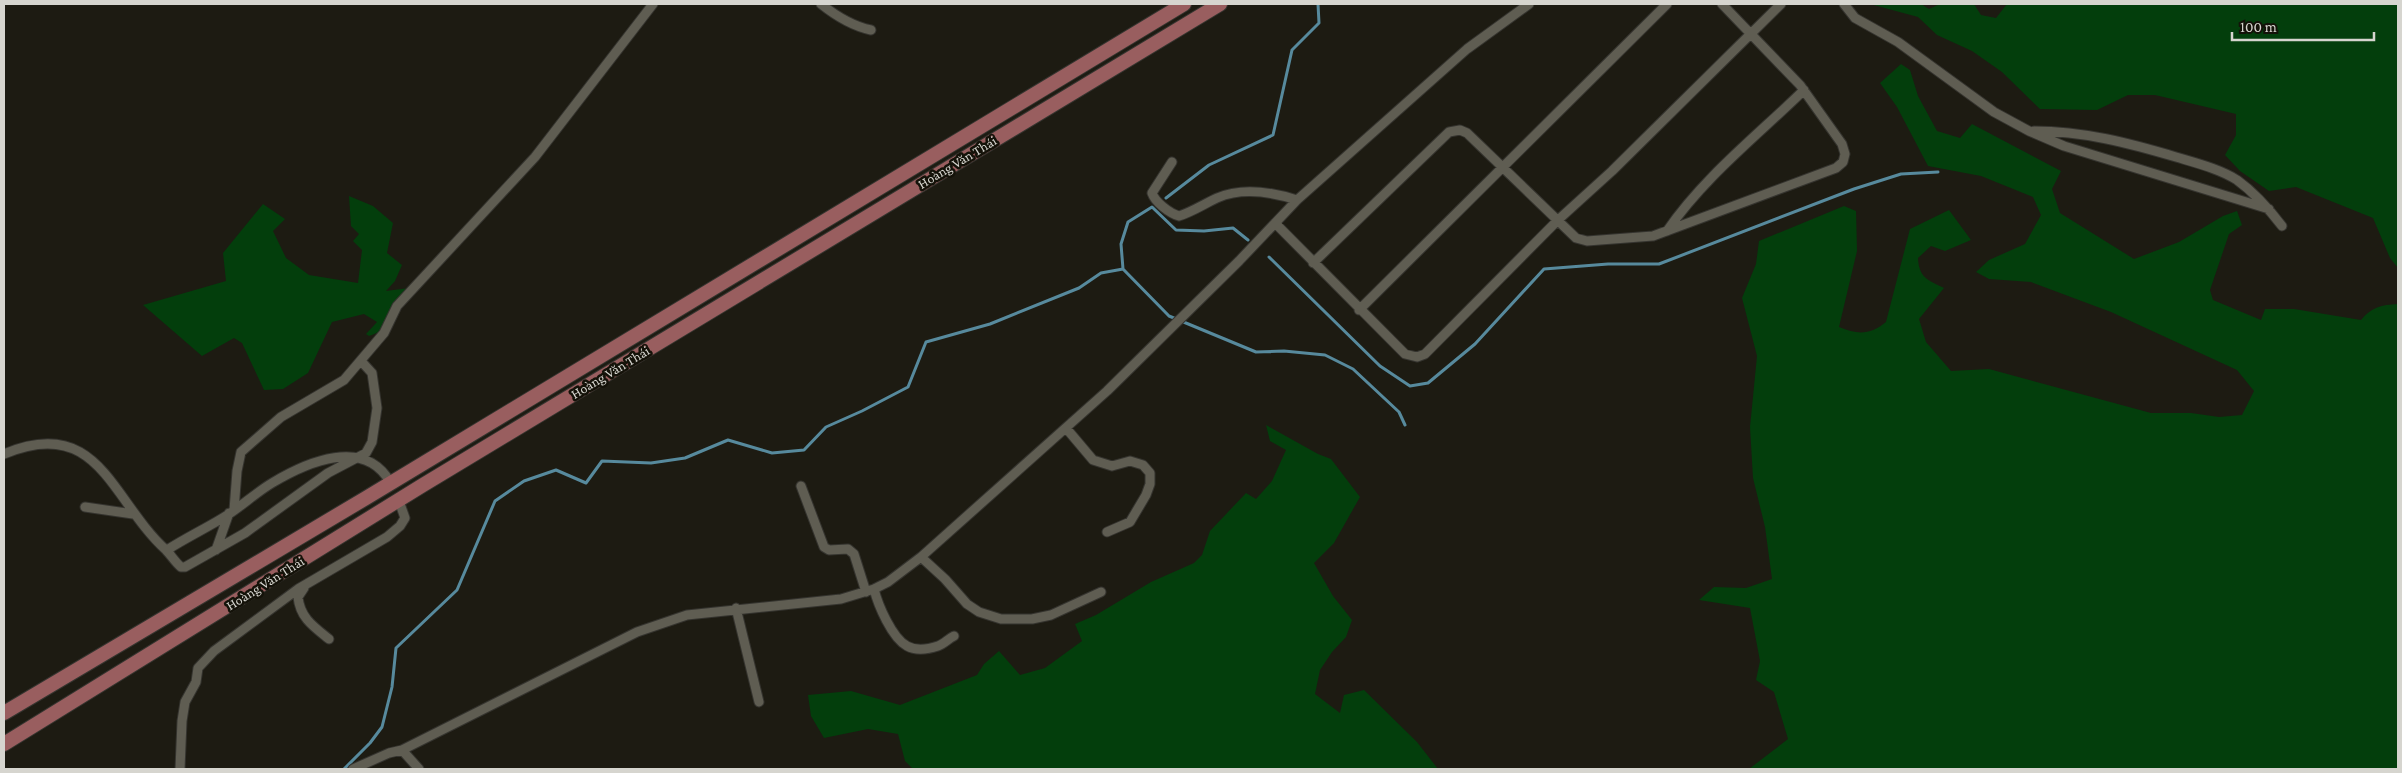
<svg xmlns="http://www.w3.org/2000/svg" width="2402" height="773" viewBox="0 0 2402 773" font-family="'Crimson Pro',serif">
<rect width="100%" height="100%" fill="#1d1b12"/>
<path fill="#033e0c" d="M1870 4H1921L1929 9 1940 4H1974L1981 15 1996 18 2007 4H2398V268L2390 258 2373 218 2296 187 2269 191 2240 171 2225 155 2236 135V114L2155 95H2128L2097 110 2040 109 2002 72 1972 51 1937 35 1918 17Z
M1901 64 1910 70 1918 96 1937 131 1960 138 1972 124 2061 171 2052 189 2060 213 2134 259 2179 242 2223 216 2237 211 2242 225 2229 234 2210 290 2213 300 2261 320 2265 309H2294L2361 320C2372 307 2381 305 2398 304V769H1749L1788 739 1774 692 1756 680 1760 661 1750 608 1699 600 1714 587 1746 588 1772 579 1765 527 1753 478 1750 427 1757 356 1742 298 1756 264 1759 241 1844 206 1856 211 1857 251 1839 327C1858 335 1870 335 1886 322L1910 229 1949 210 1971 240 1945 251 1931 246 1918 258C1919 278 1928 280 1944 288L1919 319 1926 342 1951 371 1989 369 2151 413H2191L2219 417 2242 415 2254 391 2237 370 2111 312 2031 282 1989 279 1976 272 1989 260 2025 244 2041 215 2033 197 1981 176 1928 166 1897 107 1880 83Z
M349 196 373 206 393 223 387 253 402 265 395 281 386 291 409 288C398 312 396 327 369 336L366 334 377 322 364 314 332 322 308 373 283 389 264 390 242 343 234 338 202 356 143 305 226 281 223 253 263 204 285 219 273 231 286 258 309 275 358 283 362 250 353 241 359 234 351 226Z
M1266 425 1318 454 1331 459 1360 497 1334 543 1314 563 1333 596 1352 620 1346 637 1332 652 1320 670 1315 694 1340 713 1344 695 1364 690 1417 742 1438 769H913L905 761 898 734 868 729 824 738 811 716 808 695 851 691 900 705 977 675 984 664 999 651 1020 675 1045 668 1082 641 1075 624 1096 615 1151 582 1194 563 1202 555 1210 531 1246 493 1256 499 1272 481 1286 450 1270 441Z"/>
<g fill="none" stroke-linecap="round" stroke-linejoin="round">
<path stroke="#578a9d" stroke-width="3" d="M1166 198 1209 165 1273 135 1292 50 1319 23 1318 4
M1248 240 1233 228 1204 231 1176 230 1152 207 1128 222 1121 244 1123 269 1169 316 1256 352 1284 351 1325 355 1353 369 1399 412 1405 425
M1269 257 1380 366 1410 386 1428 383 1475 344 1544 269 1608 264H1659L1854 189 1901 174 1938 172
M344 769 370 743 382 727 392 687 396 648 457 590 495 501 524 481 556 470 586 483 602 461 651 463 685 458 728 440 772 453 804 450 826 427 862 411 908 387 926 342 990 324 1079 288 1101 273 1123 269"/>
<defs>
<path id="street" d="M821 4C836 16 852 26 871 30
M1844 4 1855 18 1898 42 1994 112 2029 131 2064 146 2269 209
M2034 131C2083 131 2129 143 2176 157 2196 163 2220 169 2237 180 2255 193 2269 209 2282 226
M1172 162 1152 193C1155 202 1169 213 1179 216 1192 212 1204 204 1217 198 1242 187 1272 192 1297 200
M1275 223 1405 354 1417 357 1425 354 1558 220 1612 171 1781 4
M1667 231C1704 177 1758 135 1804 90
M1313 263 1449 132 1460 130 1467 133 1576 238 1587 241 1653 236 1836 168 1843 162 1845 154 1842 144 1800 85 1722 4
M1359 310 1667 4
M1066 428 1093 460 1112 466 1130 461 1143 465 1150 473V484L1146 495 1130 522 1107 532
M4 454C99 414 111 500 166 550 171 555 175 562 181 567H185L245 533 328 473 366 453 372 442 377 408 372 373 361 361
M801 486 824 547 829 550 848 549 854 554 866 592
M85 507 133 514
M234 510 237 471 241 452 281 417 344 380 384 333 397 306 535 157 653 4
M167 550C187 537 209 527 229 514 244 504 257 492 272 483 307 462 364 437 390 482
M216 550 229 513
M921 557 945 579 967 604 979 612 1001 619H1032L1051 615 1101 592
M304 588 298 597C300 618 314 627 329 639
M874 589C878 605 892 638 907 646 916 651 929 649 938 646 944 644 948 639 954 636
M736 608 759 702
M402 750 419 769
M180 769 182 721 185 702 196 682 198 668 214 651 298 589 387 537 400 526 405 518 399 501
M353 769 389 753 402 750 637 632 687 615 841 599 874 589 888 582 921 557 1107 391 1239 261 1297 200 1467 49 1529 4"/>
<path id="primary" d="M4 713 366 498 1184 4
M4 744 423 485 1220 4"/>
</defs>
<use href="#street" stroke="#35342f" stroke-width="11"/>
<use href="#primary" stroke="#35342f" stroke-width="16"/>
<use href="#street" stroke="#5f5d52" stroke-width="9"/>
<use href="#primary" stroke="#995e5f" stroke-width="14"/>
</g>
<g text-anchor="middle" stroke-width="5" stroke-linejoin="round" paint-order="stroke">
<g font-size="14" fill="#d6d5cf" stroke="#141209">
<text transform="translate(957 162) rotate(-31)" y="5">Hoàng Văn Thái</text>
<text transform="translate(610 372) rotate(-31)" y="5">Hoàng Văn Thái</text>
<text transform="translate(265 583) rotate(-32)" y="5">Hoàng Văn Thái</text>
</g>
</g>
<rect width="2402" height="773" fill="none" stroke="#d6d5cf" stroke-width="10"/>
<path d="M2232 32v8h142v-8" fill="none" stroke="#d6d5cf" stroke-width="2.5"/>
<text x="2240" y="32" font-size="15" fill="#d6d5cf" stroke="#141209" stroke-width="4" paint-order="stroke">100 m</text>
</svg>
